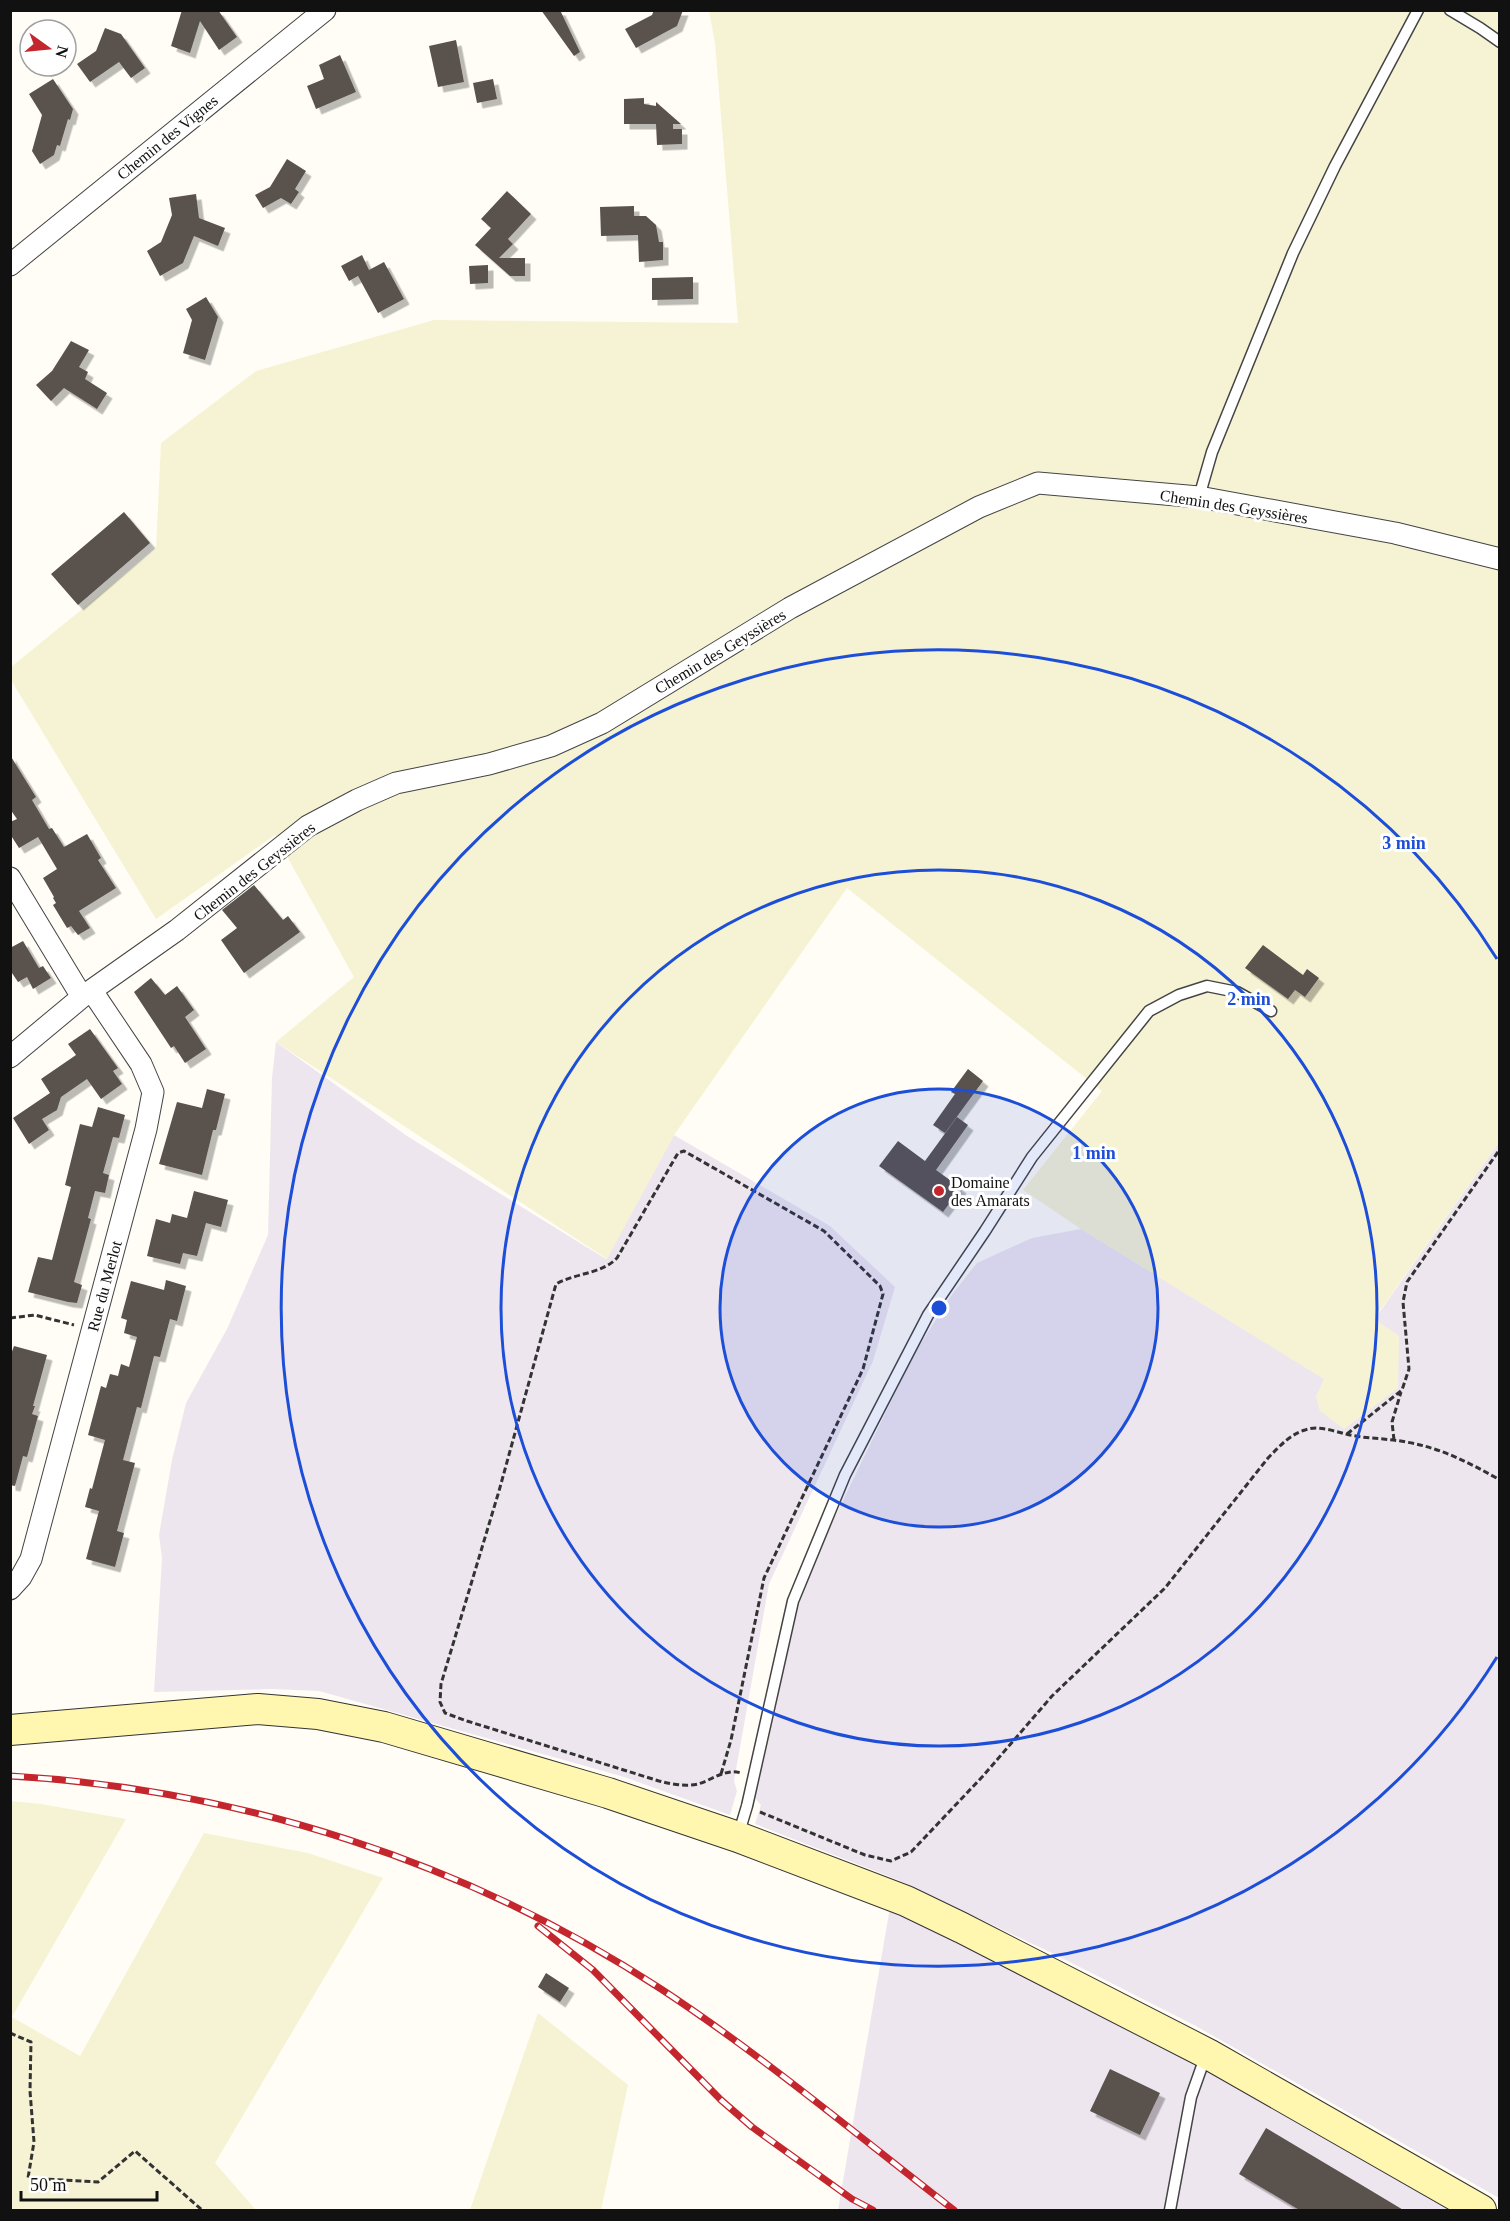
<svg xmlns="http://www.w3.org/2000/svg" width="1510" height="2221" viewBox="0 0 1510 2221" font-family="Georgia,serif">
<defs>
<filter id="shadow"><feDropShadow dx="5.5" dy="5.5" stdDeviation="0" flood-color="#0004"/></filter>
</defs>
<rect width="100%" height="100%" fill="#fffdf5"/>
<path fill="#eee6ef" d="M276 1042 407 1136 606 1259 674 1135 830 1226 895 1287 873 1361 769 1584 734 1781 737 1791 730 1815 624 1777 319 1691 272 1689 154 1692 162 1558 159 1535 172 1460 186 1403 227 1329 268 1235 272 1078Z
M1499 1142V2198L1194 2025 1054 1954 898 1880 755 1824 761 1805 755 1798 782 1676 800 1600 817 1554 914 1354 953 1293 977 1263 1032 1238 1081 1229 1325 1379 1316 1397 1374 1320Z
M894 1884 1484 2210H838Z"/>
<path fill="#f6f3d4" d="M709 11H1499V1142L1374 1319 1399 1336 1398 1388 1344 1429 1320 1411 1316 1397 1324 1379 1081 1229 1023 1190 1102 1091 847 888 674 1135 607 1259 276 1042 354 977 275 835 156 919 11 680V667L156 549 161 443 256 371 434 320 738 323 715 43Z
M11 1801 41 1804 126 1819 12 2017 80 2056 204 1833 308 1853 383 1878 215 2163 256 2210H11Z
M538 2013 628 2085 601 2210H470Z"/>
<path fill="#5a524d" filter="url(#shadow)" d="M182 10H218L237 37 219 50 200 21 190 53 171 46Z
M541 10H560L580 52 574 56Z
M654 10H683L677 26 636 48 625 29 652 15Z
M105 28 121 34 145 68 131 78 119 62 90 82 77 64 96 51Z
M456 40 464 82 438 87 429 46Z
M340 55 356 92 316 109 307 86 324 79 319 65Z
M53 79 73 109 70 120 68 119 60 146 57 145 54 155 40 164 32 151 42 115 29 94Z
M493 79 497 99 477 103 473 83Z
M644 98V104L656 106V102L681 124H673V129H682V144L657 145 656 124H624V99Z
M287 159 306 171 295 189 299 192 291 204 281 198 263 208 255 195 270 187Z
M507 191 531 214 508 239 513 244 499 258H525V276H510L475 245 491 228 481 219Z
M196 194 199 218 225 228 218 246 194 236 183 263 160 276 147 251 161 242 172 215 169 198Z
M634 206V216H646L656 225 659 242H663V260L639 262 638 235 601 236 600 207Z
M362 255 369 270 384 262 404 299 378 313 358 276 349 281 341 266Z
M488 265V283L470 284 469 266Z
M693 277V299L652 300V278Z
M206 297 218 317 205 360 183 353 192 320 186 309Z
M71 341 89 350 79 367 88 372 85 379 107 393 97 409 64 388 51 401 36 385 52 371Z
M124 512 150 543 78 605 51 574Z
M10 755 36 797 32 800 49 829 52 828 64 847 87 834 101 858 98 860 116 888 79 911 90 928 78 935 71 926 67 928 53 905 56 903 53 898 54 897 43 878 57 869 38 837 19 848 10 834V822L17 819 10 809Z
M254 885 283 920 288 916 300 932 244 973 221 940 237 928 222 910Z
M23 941 39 968 43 966 51 978 33 989 27 977 18 982 10 970V948Z
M1263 945 1303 975 1307 969 1319 978 1305 997 1295 990 1288 999 1245 968Z
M151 978 165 995 177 986 194 1010 185 1017 206 1049 185 1063 174 1046 171 1048 134 992Z
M90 1029 118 1068 113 1071 122 1084 101 1099 87 1079 61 1097 57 1110 42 1119 49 1130 29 1144 13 1118 50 1093 41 1079 76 1055 68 1044Z
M968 1069 983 1081 945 1133 933 1125 955 1094 951 1092Z
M207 1089 225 1094 216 1130H213L202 1175 159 1164 177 1102 202 1108Z
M98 1107 125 1115 119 1138 113 1137 103 1173 109 1175 105 1193 95 1191 88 1218 91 1219 74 1282 82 1285 77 1303 68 1302 28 1292 38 1257 52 1260 71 1187 65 1185 80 1124 92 1127Z
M957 1117 968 1125 936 1170 961 1188 943 1212 879 1166 898 1141 925 1161Z
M194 1191 228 1200 221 1227 206 1223 197 1256 183 1253 180 1264 147 1256 156 1219 170 1223 172 1214 187 1218Z
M166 1280 186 1286 177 1321 170 1319 160 1357 154 1356 141 1408 137 1407 123 1460 135 1463 117 1531 124 1533 115 1567 86 1559 99 1511 85 1507 90 1488 92 1489 105 1440 88 1435 101 1386 106 1388 110 1374 118 1376 121 1364 129 1367 137 1337 124 1333 127 1320 121 1318 131 1281 164 1290Z
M14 1346 47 1355 33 1406H35L32 1414 38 1416 27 1457 23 1456 15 1486 10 1485V1357Z
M546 1973 569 1988 560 2002 538 1987Z
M1110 2069 1160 2093 1140 2135 1090 2111Z
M1266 2128 1360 2184 1405 2211H1301L1239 2174Z"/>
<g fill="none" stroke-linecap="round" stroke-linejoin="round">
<defs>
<path id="lane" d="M1450 10 1480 28 1500 42
M1199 497 1212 452 1293 253 1335 166 1418 10
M738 1836 747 1806 793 1601 845 1475 928 1315 985 1231 1032 1157 1149 1011 1179 995 1207 986 1237 992 1271 1011
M1170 2210 1191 2097 1202 2066 1207 2057"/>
<path id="street" d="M10 265 325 10
M10 878 82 997
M10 1057 82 997 177 930 308 826 357 800 396 783 489 764 551 746 602 723 790 608 979 507 1038 483 1199 497 1395 533 1500 559
M10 1589 21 1577 31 1559 146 1129 153 1092 141 1064 92 991"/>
<path id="secondary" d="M10 1730 258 1709 318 1714 384 1727 608 1793 738 1837 906 1901 962 1928 1208 2054 1481 2210"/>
</defs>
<use href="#lane" stroke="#444" stroke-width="13"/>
<use href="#street" stroke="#444" stroke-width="23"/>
<use href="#secondary" stroke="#333" stroke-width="32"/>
<path stroke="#333" stroke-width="3" stroke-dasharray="6 3" stroke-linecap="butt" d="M10 1318 35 1315 74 1325
M1347 1434 1402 1390 1409 1369 1403 1302 1407 1282 1500 1149
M1394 1440 1392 1422 1401 1392
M721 1774 731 1740 764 1578 863 1369 883 1294 880 1286 824 1231 684 1151 678 1153 617 1258C602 1274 575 1273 556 1284L499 1491 441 1684 440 1702 445 1713 467 1721 659 1781C671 1784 685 1787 698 1784 712 1780 726 1768 741 1773
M760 1812 865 1855 891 1861 911 1852 983 1776 1052 1696 1165 1588 1268 1458C1280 1446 1289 1435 1305 1430 1318 1425 1333 1431 1346 1434 1365 1439 1386 1438 1406 1442 1441 1448 1468 1462 1500 1480
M10 2033 31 2042 30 2091 34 2142 28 2178 98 2182 135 2151 202 2210"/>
<use href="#lane" stroke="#fff" stroke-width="10"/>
<use href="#street" stroke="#fff" stroke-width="21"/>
<use href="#secondary" stroke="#fff6b0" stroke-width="30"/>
<defs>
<path id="rail" d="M10 1776C240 1789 469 1863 661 1989 763 2056 857 2135 954 2210
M538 1926 593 1970 721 2100 752 2127 852 2199 873 2210"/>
</defs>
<use href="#rail" stroke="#c4262e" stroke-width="7"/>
<use href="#rail" stroke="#fff" stroke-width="4.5" stroke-dasharray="14" stroke-linecap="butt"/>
</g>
<circle cx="939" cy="1308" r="219" fill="#1d4ed8" fill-opacity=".12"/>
<g fill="none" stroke="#1d4ed8" stroke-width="3">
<circle cx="939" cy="1308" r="219"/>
<circle cx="939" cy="1308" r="438"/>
<path d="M1497 1657A658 658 0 1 1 1497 959"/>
</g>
<circle fill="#c4262e" stroke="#fff" stroke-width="2" cx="939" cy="1191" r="6"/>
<g text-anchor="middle" stroke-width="6" stroke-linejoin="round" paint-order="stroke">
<g font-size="16" fill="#111" stroke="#fff">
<text transform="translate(167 137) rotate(-39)" y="6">Chemin des Vignes</text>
<text transform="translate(1234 506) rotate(9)" y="6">Chemin des Geyssières</text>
<text transform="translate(720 651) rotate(-31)" y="6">Chemin des Geyssières</text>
<text transform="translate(254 871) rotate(-38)" y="6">Chemin des Geyssières</text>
<text transform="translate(104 1286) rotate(-75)" y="6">Rue du Merlot</text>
</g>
<g font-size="16" fill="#111" stroke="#fff" text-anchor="start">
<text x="951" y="1188">Domaine<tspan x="951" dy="18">des Amarats</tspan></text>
</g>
</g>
<circle cx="939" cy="1308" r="9" fill="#1d4ed8" stroke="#fff" stroke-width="3"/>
<g font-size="18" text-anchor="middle" font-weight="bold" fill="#1d4ed8" stroke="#fff" stroke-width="6" stroke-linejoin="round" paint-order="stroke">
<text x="1404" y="849">3 min</text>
<text x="1249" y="1005">2 min</text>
<text x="1094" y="1159">1 min</text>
</g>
<rect width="1510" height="2221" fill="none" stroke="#111111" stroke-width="24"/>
<g transform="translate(48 48) rotate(105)"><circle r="28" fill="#ffffff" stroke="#a0a0a0" stroke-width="1.5"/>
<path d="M0-4.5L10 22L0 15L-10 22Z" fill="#c4262e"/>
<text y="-9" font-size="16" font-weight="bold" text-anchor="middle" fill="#111111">N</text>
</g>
<path d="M21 2191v9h136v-9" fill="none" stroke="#111111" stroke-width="3"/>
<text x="30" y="2191" font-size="18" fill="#111111" stroke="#ffffff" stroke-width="4.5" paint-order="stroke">50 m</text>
</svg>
